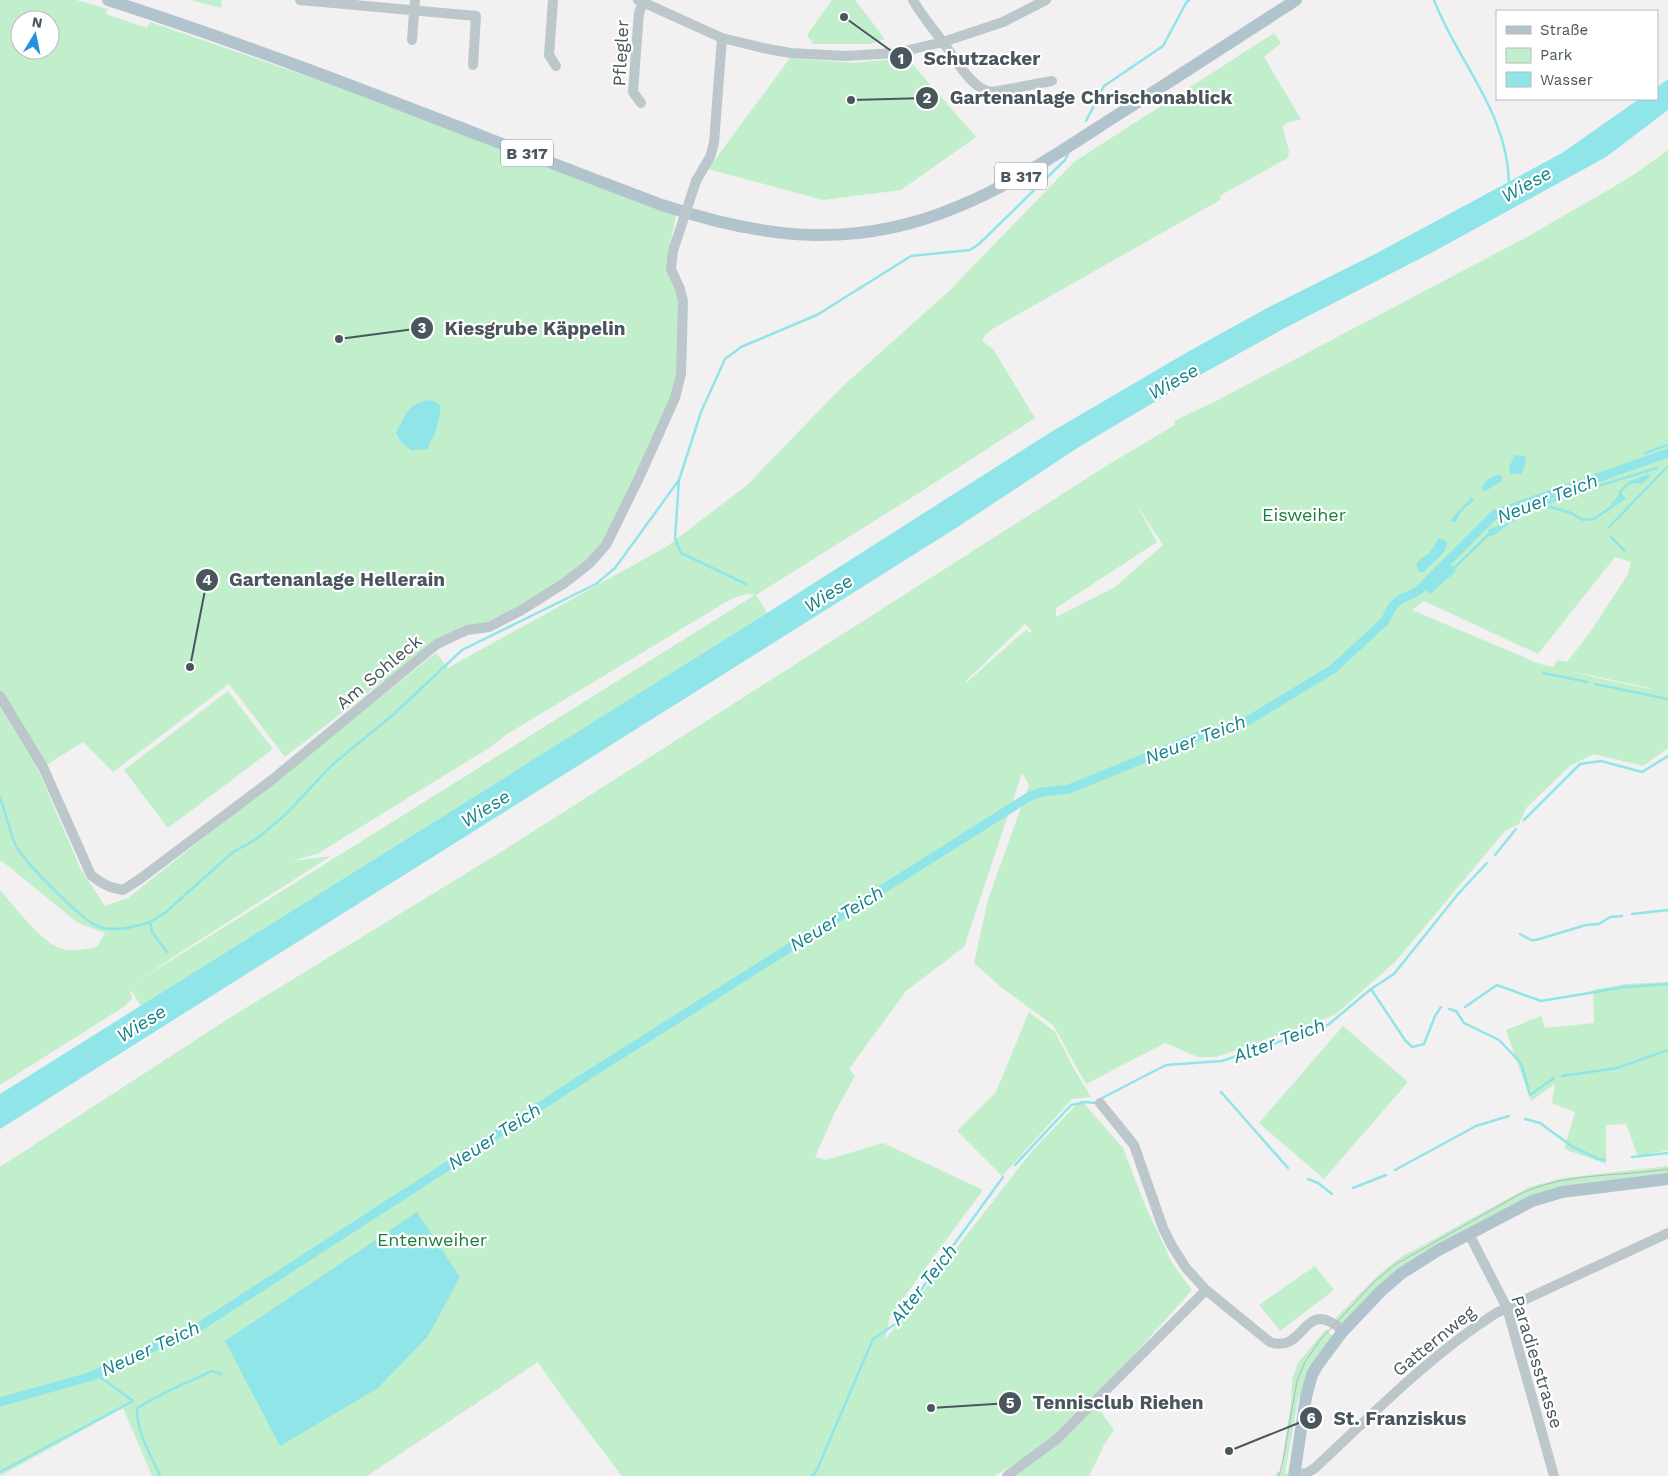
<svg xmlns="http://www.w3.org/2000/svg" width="1668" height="1476" viewBox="0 0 1668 1476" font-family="'Work Sans',sans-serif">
<rect width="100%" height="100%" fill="#f2f0f1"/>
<path fill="#c1eecb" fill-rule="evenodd" d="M0 0H76L108 9 106 14 147 28 150 22 318 80 676 215 669 250 680 289 681 374 614 531 589 564 520 611 467 630 386 681 384 680 285 757 229 684 113 772 83 742 43 767 32 755 80 868 105 906 128 898 436 653 448 668 666 547 746 486 842 387 948 292 1074 162 1274 33 1281 43 1264 57 1301 119 1287 123 1283 126V129L1289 151 1288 157 1286 159 1221 195 1220 200 994 328 985 335 982 341 993 349 1035 418 914 496 756 595 767 613 141 1006 130 989 132 999 125 1006 0 1085V890C14 906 42 943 62 949 73 952 86 949 97 947L105 933 78 923 2 861 0 862ZM20 20H50V50H20ZM746 594 755 595 138 981 178 954 331 856 292 861 317 854 445 775 489 748 507 734 731 599Z
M191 0H222L221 8Z
M832 0H855L885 39 870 44H813L807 35Z
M790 58 853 63 907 58 976 137 901 190 823 200 708 169Z
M1668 150V748L1643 766 1594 754 1570 766 1526 808 1519 824 1505 831 1396 961 1335 1015 1216 1057H1198L1165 1043 1086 1084 1053 1025 1002 988 974 963 988 900 1029 785 1022 773 964 947 906 991 849 1069 855 1076 835 1112 815 1157 826 1160 883 1143 983 1190 890 1316 885 1340 1032 1151 1081 1100 1123 1148 1145 1205 1172 1263 1192 1290 1093 1401 1114 1430 1104 1445 1089 1476H1007L1037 1452 994 1476H622L568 1405 538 1362 367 1476H152L123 1408 0 1476V1167L228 1019 501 852 1111 463 1175 425 1174 421 1214 402 1527 237 1610 189 1636 173ZM1135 502 1163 545 1115 587 1056 617V608L1157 542ZM1615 557 1631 562 1628 574 1591 631 1567 662 1558 660 1553 667 1540 664 1412 610 1424 601 1538 654ZM1025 624 1032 631 1029 633 1027 630 1021 634 966 683V681ZM1571 671 1650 688V689L1593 677Z
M228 691 273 749 168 828 124 770Z
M1668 982V1150L1638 1157 1626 1124 1606 1125V1164L1564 1149 1575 1112 1552 1103 1555 1084 1531 1101 1506 1030 1541 1016 1545 1028 1594 1023 1593 990 1625 984Z
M1029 1012 1055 1032 1074 1069 1091 1097 1072 1099 1002 1176 957 1131 996 1092Z
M1343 1026 1408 1082 1324 1179 1259 1123Z
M1668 1166V1176L1573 1186 1405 1265 1342 1324 1336 1320V1318L1377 1276 1401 1257 1529 1187 1563 1178Z
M1315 1266 1334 1290 1280 1331 1259 1305Z
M1326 1329 1333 1336 1311 1364 1302 1395H1299L1285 1473 1289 1474V1476H1275L1277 1472H1281L1292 1394H1291L1293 1376 1298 1363Z"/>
<path fill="#90e5e9" d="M1668 79V110L1606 157 1431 253 1285 328 1200 375 1082 445 953 530 0 1129V1094L767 613 1051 432 1191 350 1269 307 1375 254 1562 153 1639 99H1657V87Z
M430 400 438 403 441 407 436 431 427 449 411 450 402 443 396 433C406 415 407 403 430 400Z
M1515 455 1525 456 1526 463 1521 474H1511L1509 467Z
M1648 474 1650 476 1642 484 1636 483 1627 485 1628 482Z
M1498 475 1502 476V481L1484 492 1482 488C1486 480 1489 477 1498 475Z
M1620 492 1626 498 1620 503 1613 506 1611 505 1612 502 1616 499Z
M1472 497 1474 499C1471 504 1466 506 1462 511 1459 515 1458 518 1455 522H1452L1451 520 1453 517Z
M1499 525 1503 527V529L1493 536 1488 535V530Z
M1439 538 1443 539 1447 542C1447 555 1431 562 1424 572H1419L1416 564C1421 557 1424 558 1429 553 1433 549 1435 543 1439 538Z
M1451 565 1456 571 1430 594 1424 588Z
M417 1212 460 1277 428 1336 378 1388 280 1446 225 1341Z"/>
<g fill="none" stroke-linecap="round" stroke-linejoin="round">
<path stroke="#90e5e9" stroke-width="2.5" d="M1434 0C1458 63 1508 112 1509 184
M1086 121 1104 86 1163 46 1186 3 1189 0
M1645 453 1668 445
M1620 492 1627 485
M1544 505 1571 513 1583 520 1594 519 1613 506
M1503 527 1525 511 1575 493 1657 468
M1609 527 1667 467
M1611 537 1625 551
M1454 568 1488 535
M746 584 681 553 675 538 679 480 701 412 725 359 741 347 817 315 911 256 970 250 979 244 1065 160 1068 154
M1420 590 1424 588
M1543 673 1587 682
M1595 684 1668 699
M0 797C5 811 11 837 17 848 26 863 82 920 97 926 113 933 135 927 150 922
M1524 820 1580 764 1601 761 1642 772 1668 756
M1495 855 1516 829
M1632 914 1668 910
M1520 934 1531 940H1536L1586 925 1599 924 1610 917 1622 916
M167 952 152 932 150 922 166 912 233 852 255 840 285 815 332 765 394 714 462 650 596 584 615 568 679 480
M1371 989 1405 1040 1412 1047 1424 1044 1435 1016 1441 1007
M1465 1007 1497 985 1541 1001 1625 987 1668 984
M1449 1009 1456 1011 1464 1023 1499 1040 1521 1063 1530 1095 1554 1078
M1562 1076 1617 1068 1668 1050
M1221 1092 1288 1168
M1102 1098 1166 1065 1222 1061 1328 1025 1371 989 1394 974 1458 894 1487 863
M1525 1119 1540 1123 1573 1147 1599 1159 1605 1160
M1632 1157 1668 1153
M1015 1165 1071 1105 1086 1102 1095 1103
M1395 1170 1476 1126 1509 1116
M1308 1179 1318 1183 1332 1194
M1353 1188 1386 1175
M0 1472 133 1401 96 1374
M160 1476C151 1455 136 1431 137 1408L168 1391 212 1371 221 1374
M812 1476 816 1472 873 1339 897 1323 1003 1177"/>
<path stroke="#90e5e9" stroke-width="9" d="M0 1402 89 1377 202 1325 593 1072 1030 796 1042 792 1069 789 1204 734 1236 728 1333 669 1385 621 1392 607 1399 600 1418 591 1495 514 1668 453"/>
<path stroke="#bcc7cc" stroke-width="10" d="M300 0 476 16 473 65
M553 0 549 55 556 66
M638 0 722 38 763 48 790 53 845 56 896 53 943 42 1003 22 1046 0
M913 0C921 15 932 27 942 41 954 56 971 90 992 92L1052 81
M412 40 415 0
M641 103 633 92 639 13 644 0
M696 181 710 157 714 143 722 38
M0 696 43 767 91 875C101 883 109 888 123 890L140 879 273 779 437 644 467 630 489 627 520 611 563 584 589 564 606 545 639 478 675 398 681 374 683 301 680 289 671 269 673 251
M1100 1103 1134 1145 1163 1228 1172 1246 1186 1268 1206 1290 1270 1342C1306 1355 1303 1294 1343 1331
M1469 1234 1507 1308 1554 1476
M1294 1474 1307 1473 1315 1468C1373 1414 1429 1356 1496 1313L1668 1233
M1007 1476 1057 1439 1206 1290"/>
<path stroke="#b1c4ce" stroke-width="12" d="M108 0C296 60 477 136 662 205 764 239 855 250 957 207 1011 185 1060 152 1108 121 1171 81 1234 40 1296 0
M1294 1476 1306 1397 1312 1375 1317 1366 1343 1331 1381 1291 1402 1273 1437 1251 1532 1201 1562 1192 1668 1179"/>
<path stroke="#b3b7ba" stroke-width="1" d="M1279 1476 1283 1460 1297 1381 1305 1362 1320 1340 1375 1281 1396 1264 1518 1195C1564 1172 1618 1177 1668 1169"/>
<path stroke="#bcc7cc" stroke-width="10" d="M673 251 696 181"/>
</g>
<g text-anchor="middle" stroke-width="4.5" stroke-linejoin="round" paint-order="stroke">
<g fill="#fff" stroke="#80898e" stroke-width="1">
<rect x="501" y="139.5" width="52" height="27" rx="4"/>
<rect x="995" y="162.5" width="52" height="27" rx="4"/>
</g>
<g font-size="16" font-weight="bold" fill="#49575d">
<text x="527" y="159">B 317</text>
<text x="1021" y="182">B 317</text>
</g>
<g font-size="18" fill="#49575d" stroke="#fff">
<text transform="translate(621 53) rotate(-87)" y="6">Pflegler</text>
<text transform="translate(379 672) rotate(-40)" y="6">Am Sohleck</text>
<text transform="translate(1434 1341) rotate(-39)" y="6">Gatternweg</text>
<text transform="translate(1537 1362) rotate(73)" y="6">Paradiesstrasse</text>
</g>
<g font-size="18" fill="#1b7d3c" stroke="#fff">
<text x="1304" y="521">Eisweiher</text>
<text x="432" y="1246">Entenweiher</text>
</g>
<g font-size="19" font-style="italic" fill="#128389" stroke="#fff">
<text transform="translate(1526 184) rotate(-29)" y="7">Wiese</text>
<text transform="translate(1173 381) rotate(-29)" y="7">Wiese</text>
<text transform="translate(1547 498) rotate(-21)" y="7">Neuer Teich</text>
<text transform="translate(828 593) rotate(-33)" y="7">Wiese</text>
<text transform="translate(1195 739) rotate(-21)" y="7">Neuer Teich</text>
<text transform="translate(485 808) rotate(-32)" y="7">Wiese</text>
<text transform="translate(836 918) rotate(-32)" y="7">Neuer Teich</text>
<text transform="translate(141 1023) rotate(-32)" y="7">Wiese</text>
<text transform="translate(1279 1040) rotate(-20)" y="7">Alter Teich</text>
<text transform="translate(494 1136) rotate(-33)" y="7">Neuer Teich</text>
<text transform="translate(923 1284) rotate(-52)" y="7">Alter Teich</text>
<text transform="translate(150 1348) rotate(-25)" y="7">Neuer Teich</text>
</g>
</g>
<path fill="none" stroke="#49575d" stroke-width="2" d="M844 17L901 58M851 100L927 98M339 339L422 328M190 667L207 580M931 1408L1010 1403M1229 1451L1311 1418"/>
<g fill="#49575d" stroke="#fff" stroke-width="2">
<circle cx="844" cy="17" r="5"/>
<circle cx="851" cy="100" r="5"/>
<circle cx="339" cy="339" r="5"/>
<circle cx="190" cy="667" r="5"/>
<circle cx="931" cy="1408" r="5"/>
<circle cx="1229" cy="1451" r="5"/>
<circle cx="901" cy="58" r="12"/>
<circle cx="927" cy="98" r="12"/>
<circle cx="422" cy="328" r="12"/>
<circle cx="207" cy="580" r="12"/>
<circle cx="1010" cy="1403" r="12"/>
<circle cx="1311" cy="1418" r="12"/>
</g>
<g font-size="15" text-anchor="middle" font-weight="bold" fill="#fff">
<text x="901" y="64">1</text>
<text x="927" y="103">2</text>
<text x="422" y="333">3</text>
<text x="207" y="585">4</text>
<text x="1010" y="1408">5</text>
<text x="1311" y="1423">6</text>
</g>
<g font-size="19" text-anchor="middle" font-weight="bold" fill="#49575d" stroke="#fff" stroke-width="4.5" stroke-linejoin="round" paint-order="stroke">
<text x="982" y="65">Schutzacker</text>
<text x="1091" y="104">Gartenanlage Chrischonablick</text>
<text x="535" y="335">Kiesgrube Käppelin</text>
<text x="337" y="586">Gartenanlage Hellerain</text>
<text x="1118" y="1409">Tennisclub Riehen</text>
<text x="1400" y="1425">St. Franziskus</text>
</g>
<rect x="1496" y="10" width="162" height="90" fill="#ffffff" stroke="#b6bcbe"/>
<rect x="1506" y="26" width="25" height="8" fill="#b1c4ce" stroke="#b6bcbe"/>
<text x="1540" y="35" font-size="15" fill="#49575d">Straße</text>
<rect x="1506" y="48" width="25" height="15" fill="#c1eecb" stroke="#b6bcbe"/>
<text x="1540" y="60" font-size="15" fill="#49575d">Park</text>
<rect x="1506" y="72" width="25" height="15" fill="#90e5e9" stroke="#b6bcbe"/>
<text x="1540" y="85" font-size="15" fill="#49575d">Wasser</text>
<g transform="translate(35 35) rotate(10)"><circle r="24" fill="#ffffff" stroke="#b6bcbe"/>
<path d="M0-4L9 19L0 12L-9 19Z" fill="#2191dc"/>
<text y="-8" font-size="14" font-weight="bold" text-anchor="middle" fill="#49575d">N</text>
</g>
</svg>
